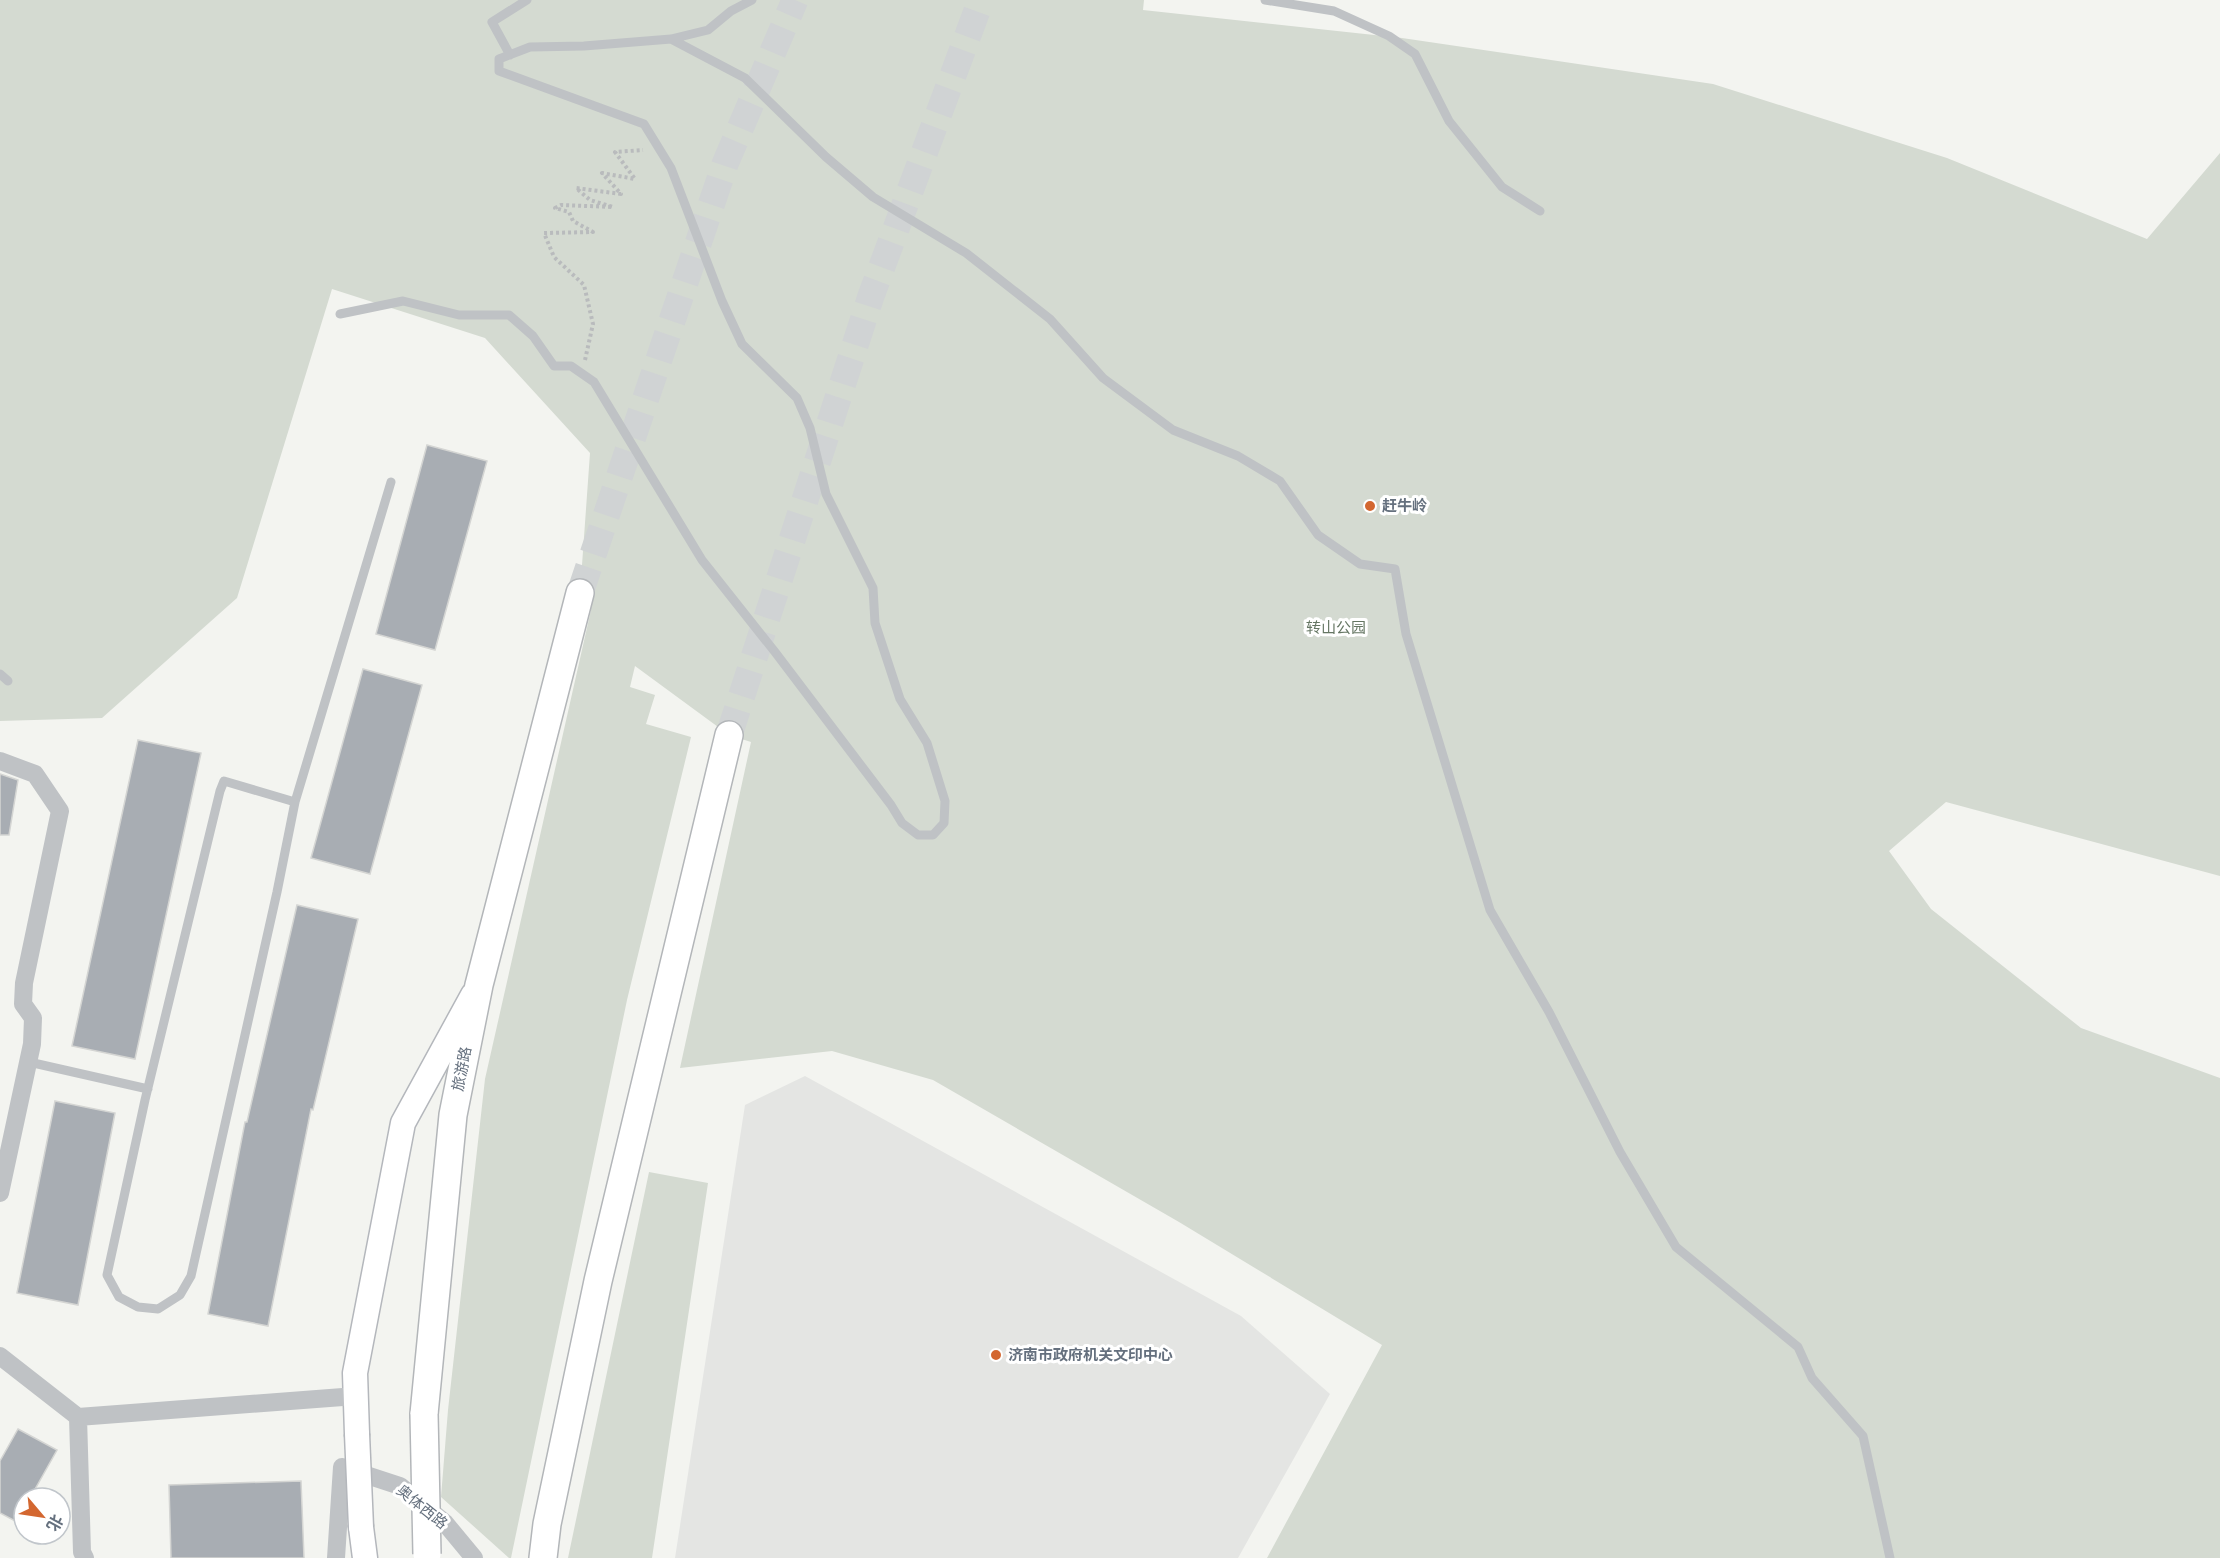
<svg xmlns="http://www.w3.org/2000/svg" width="2220" height="1558" viewBox="0 0 2220 1558" font-family="Figtree,'Noto Sans SC',sans-serif">
<rect width="100%" height="100%" fill="#f3f4f0"/>
<path fill="#e4e5e3" d="M805 1076 1241 1316 1330 1394 1238 1558H675L745 1105Z"/>
<path fill="#d4dad1" d="M0 0H1144L1143 10 1402 38 1713 84 1947 158 2147 239 2220 153V876L1946 802 1889 851 1931 909 2081 1028 2220 1078V1558H1267L1382 1345 1179 1222 933 1080 832 1051 680 1068 751 742 729 735 635 666 630 687 655 695 646 724 691 737 627 1000 511 1558H509L441 1497 448 1410 485 1079 591 610 580 593 590 453 485 338 332 289 237 598 102 718 0 721Z
M649 1172 708 1183 652 1558H568Z"/>
<path fill="#a8adb3" stroke="#d4d5d3" stroke-width="1.5" d="M427 445 487 461 435 650 376 634Z
M363 669 422 685 370 874 311 858Z
M138 740 201 753 135 1059 72 1046Z
M0 774 18 780 9 835H0Z
M297 905 358 919 313 1110 311 1109 268 1326 208 1314 245 1122H247Z
M55 1101 115 1113 78 1305 17 1293Z
M18 1429 57 1450 30 1498H24V1509L17 1522 0 1513V1461Z
M301 1481 304 1558H171L169 1485Z"/>
<g fill="none" stroke-linecap="round" stroke-linejoin="round">
<path stroke="#d0d3d4" stroke-width="27" stroke-dasharray="27 14" stroke-linecap="butt" d="M580 593 725 164 795 0
M729 735 871 296 981 0"/>
<defs>
<path id="secondary" d="M357 1434 355 1373 403 1123 473 995
M361 1527 365 1558"/>
<path id="primary" d="M424 1414 453 1115 479 985 580 593
M543 1558 547 1524 598 1281 729 735"/>
</defs>
<use href="#secondary" stroke="#b4b7bc" stroke-width="27"/>
<use href="#primary" stroke="#b3b6b9" stroke-width="30"/>
<path stroke="#b9bbbd" stroke-width="4" stroke-dasharray="3 3" stroke-linecap="butt" d="M585 360 593 324 584 285 554 257 544 233 593 232 573 221 569 212 555 208 561 205 613 207 590 200 576 188 621 194 602 173 635 179 615 152 643 150"/>
<path stroke="#bfc2c5" stroke-width="9" d="M1265 0 1334 11 1389 36 1415 54 1449 121 1502 187 1540 211
M671 39 745 78 826 157 873 197 966 253 1050 319 1103 378 1173 430 1238 456 1280 481 1318 535 1360 564 1395 569 1406 634 1490 910 1549 1012 1620 1152 1676 1247 1798 1347 1812 1378 1863 1436 1890 1558
M510 55 492 22 527 0
M340 314 403 301 459 315H509L533 336 554 366H571L594 382 702 560 775 652 891 805 902 823 918 835H933L944 823 945 801 927 743 900 699 875 623 873 588 826 494 810 428 797 398 742 344 722 301 671 168 644 124 499 71V59L530 47 584 46 671 39 708 30 731 11 752 0
M0 674 8 681
M295 802 224 781 220 791 145 1100 107 1275 119 1297 138 1307 158 1309 180 1295 191 1276 277 892 295 802 391 482
M29 1062 148 1089"/>
<path stroke="#bfc2c5" stroke-width="18" d="M0 761 35 774 60 811 24 983 23 1004 33 1018 32 1044 0 1193
M0 1356 78 1417 356 1396
M78 1417 82 1552 85 1558
M336 1558 342 1467 400 1486 445 1523 474 1558"/>
<use href="#secondary" stroke="#fff" stroke-width="24"/>
<use href="#primary" stroke="#fff" stroke-width="27"/>
<defs>
<path id="secondary-bridge" d="M357 1434 361 1527"/>
<path id="primary-bridge" d="M424 1414 427 1554"/>
</defs>
<use href="#secondary-bridge" stroke="#b4b7bc" stroke-width="27" stroke-linecap="butt"/>
<use href="#primary-bridge" stroke="#b3b6b9" stroke-width="30" stroke-linecap="butt"/>
<use href="#secondary-bridge" stroke="#fff" stroke-width="24"/>
<use href="#primary-bridge" stroke="#fff" stroke-width="27"/>
</g>
<g fill="#d36730" stroke="#fff" stroke-width="2">
<circle cx="1370" cy="506" r="6"/>
<circle cx="996" cy="1355" r="6"/>
</g>
<g text-anchor="middle" stroke-width="6" stroke-linejoin="round" paint-order="stroke">
<g font-size="15" font-weight="bold" fill="#65707e" stroke="#fff" text-anchor="start">
<text x="1382" y="511">赶牛岭</text>
<text x="1008" y="1360">济南市政府机关文印中心</text>
</g>
<g font-size="15" fill="#657663" stroke="#fff">
<text x="1336" y="633">转山公园</text>
</g>
<g font-size="15" fill="#65707e" stroke="#fff">
<text transform="translate(462 1069) rotate(-79)" y="5">旅游路</text>
<text transform="translate(422 1507) rotate(39)" y="5">奥体西路</text>
</g>
</g>
<g transform="translate(42 1516) rotate(119)"><circle r="28" fill="#ffffff" stroke="#c1c6cb" stroke-width="1.5"/>
<path d="M0-4.5L10 22L0 15L-10 22Z" fill="#d36730"/>
<text y="-9" font-size="16" font-weight="bold" text-anchor="middle" fill="#65707e">北</text>
</g>
</svg>
